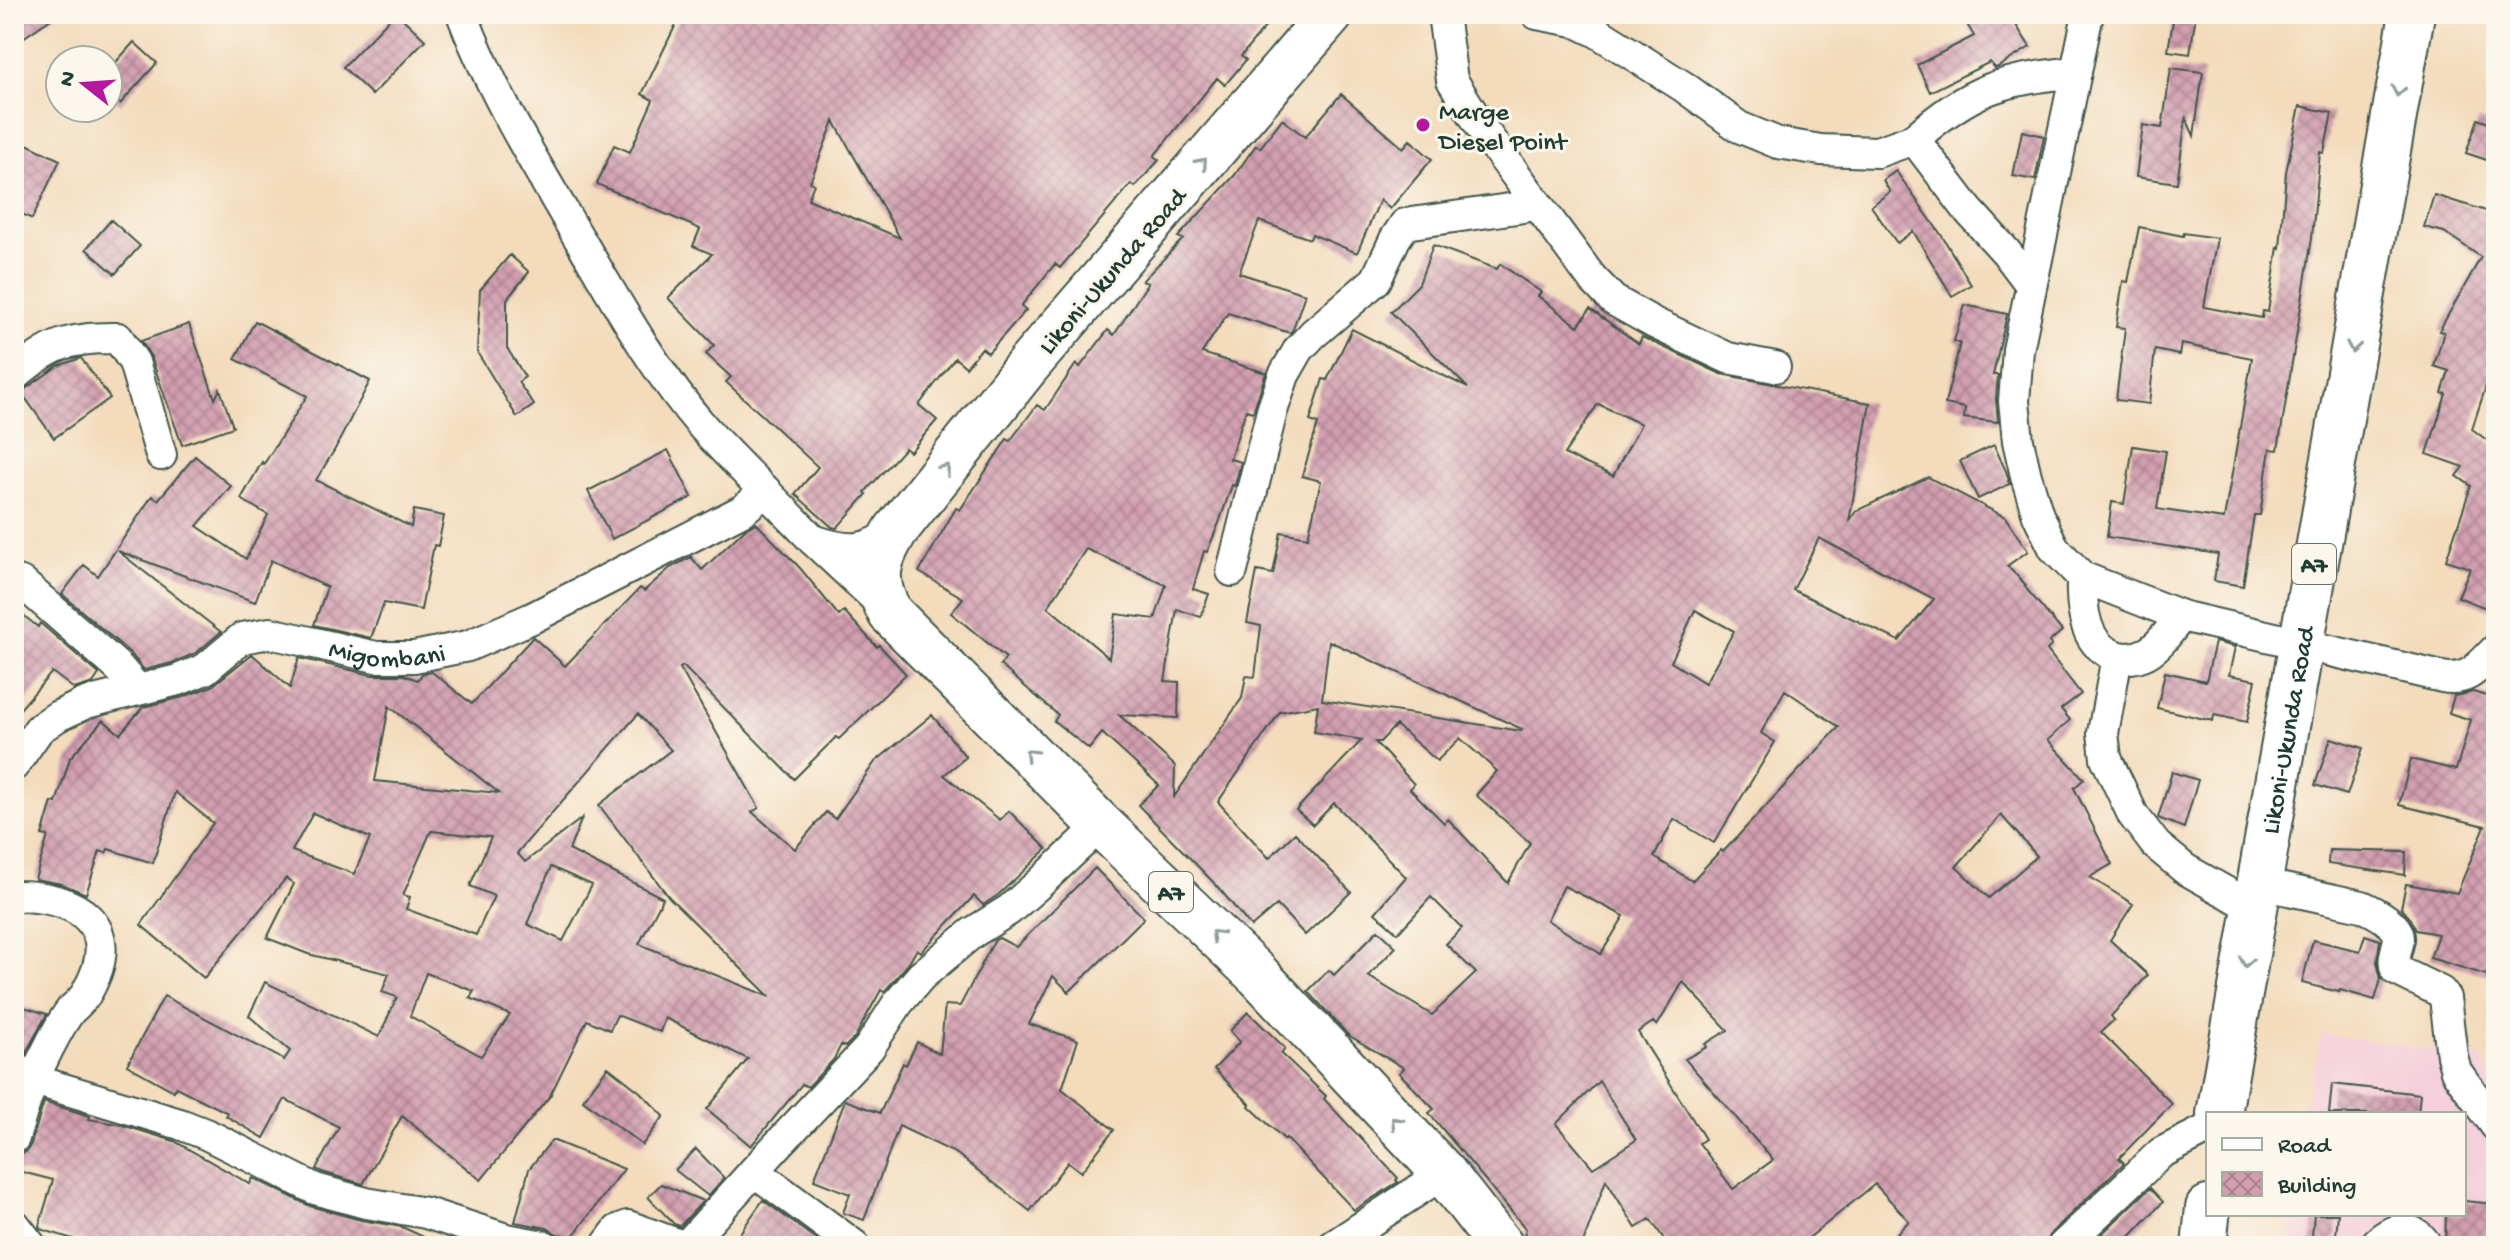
<svg xmlns="http://www.w3.org/2000/svg" width="2510" height="1260" viewBox="0 0 2510 1260" font-family="'Gochi Hand',sans-serif">
<defs>
<pattern id="building-cross-hatch" width="8" height="8" patternUnits="userSpaceOnUse" patternTransform="scale(2)"><rect width="8" height="8" fill="#d29eb0"/><path d="M0 0l8 8M0 8l8-8" fill="none" stroke="#aa8290"/></pattern>
</defs>
<rect width="100%" height="100%" fill="#fbf7ec"/>
<filter id="ink" filterUnits="userSpaceOnUse"><feTurbulence type="fractalNoise" baseFrequency=".0125" numOctaves="2"/><feDisplacementMap in="SourceGraphic" scale="16" xChannelSelector="R" yChannelSelector="G"/><feConvolveMatrix kernelMatrix="1 2 1 2 8 2 1 2 1" color-interpolation-filters="sRGB"/></filter>
<filter id="wash" filterUnits="userSpaceOnUse"><feTurbulence type="fractalNoise" baseFrequency=".006" numOctaves="4" result="noise"/><feDisplacementMap in="SourceGraphic" scale="32" xChannelSelector="R" yChannelSelector="G"/><feGaussianBlur stdDeviation="1.8" result="paint"/><feColorMatrix in="noise" values="0 0 0 0 0 0 0 0 0 0 0 0 0 0 0 0 0 1.4 0 .05"/><feComposite in="paint" operator="in"/></filter>
<g filter="url(#wash)">
<rect width="100%" height="100%" fill="#f3dbbc"/>
<path fill="#f5cfdb" d="M2322 1034 2481 1057 2496 1087V1246H2289L2292 1214H2464V1114H2303Z"/>
<g id="blocks">
<path fill="url(#building-cross-hatch)" fill-rule="evenodd" d="M14 14H58L14 44Z
M394 14H398L425 40 372 95 343 67Z
M681 14H1276L1241 56 1246 60 1225 85 1217 78 1154 156 1159 160 1135 187 1131 184 1060 268 1055 264 1021 306 1026 310 988 353 982 348 966 367 955 358 919 405 937 420 910 452 905 448 865 492 867 494 837 528 832 527 795 494 818 467 726 382 731 377 706 354 714 345 668 298 712 254 693 246 700 229 597 184 614 145 630 152 653 100 642 94ZM834 121 900 238 808 199 814 184 810 182Z
M1961 14H2009L2030 47 1998 67 1995 68 1990 62 1930 92 1917 65 1974 36Z
M2174 14H2196L2190 54 2168 51Z
M134 42 157 63 120 104 108 94V71Z
M2171 68 2203 72 2194 136 2186 118 2177 183 2136 177 2143 125 2162 128Z
M1341 94 1403 148 1410 140 1432 159 1390 209 1380 200 1357 253 1312 234 1310 239 1259 221 1239 273 1305 294 1293 329 1290 333 1228 313 1202 353 1266 373 1253 412 1246 410 1230 459 1241 462 1235 486 1232 485 1219 523 1207 552 1204 551 1193 589 1209 594 1201 617 1177 609 1165 681 1179 682 1178 718 1119 715 1175 766 1174 797 1242 698 1246 676 1255 677 1261 626 1247 623 1257 571 1273 574 1281 532 1308 537 1321 481 1302 476 1318 424 1310 421 1323 379 1327 380 1352 329 1468 388 1391 312 1419 284 1433 245 1497 269 1500 264 1541 292 1538 296 1578 326 1590 309 1639 344 1642 337 1721 374 1870 403 1849 522 1856 511 1928 477 2005 517 2028 551 2007 566 2026 585 2024 586 2062 631 2049 642 2052 645 2047 650 2081 694 2061 709 2070 720 2048 740 2084 779 2074 788 2112 864 2090 877 2133 904 2110 940 2148 975 2111 1016 2114 1020 2101 1032 2172 1104 2119 1158 2124 1163 2051 1233 2046 1246H1884L1909 1221 1875 1184 1799 1246H1669L1650 1219 1636 1228 1606 1180 1582 1246H1554L1524 1235 1526 1229 1429 1113 1434 1109 1399 1073 1404 1068 1348 1035 1308 991 1329 970 1334 975 1378 930 1396 947 1368 976 1432 1015 1476 973 1446 944 1462 928 1431 897 1398 933 1375 913 1406 877 1334 803 1313 825 1296 810 1362 740 1314 732 1318 705 1280 712 1218 802 1269 858 1295 833 1351 892 1305 935 1277 905 1251 927 1218 887 1138 805 1159 785 1102 733 1089 749 1054 721 1058 715 1000 665 1006 658 951 613 963 598 919 572 956 508 960 510 1007 439 1010 441 1037 405 1045 410 1076 364 1080 367 1108 330 1114 335 1148 283 1142 281 1183 239 1178 237 1234 176 1256 145 1260 148 1282 119 1305 137ZM1598 404 1641 424 1613 476 1564 454ZM1819 538 1934 599 1899 641 1793 590ZM1086 549 1166 585 1155 619 1116 614 1109 658 1048 607ZM1695 610 1734 631 1705 683 1671 662ZM1329 641 1522 729 1521 731 1322 700ZM1785 690 1839 727 1723 852 1721 850 1692 881 1654 857 1674 819 1714 843 1775 742 1761 733ZM1396 725 1437 761 1460 738 1497 771 1476 795 1530 843 1508 883 1448 819 1444 823 1410 789 1414 784 1375 742H1380ZM2001 815 2037 856 1989 898 1956 867ZM1564 886 1624 916 1601 954 1547 920ZM1683 982 1728 1030 1705 1044 1707 1047 1685 1059 1773 1160 1733 1189 1699 1143 1705 1139 1638 1032 1653 1022 1657 1026ZM1599 1081 1636 1140 1593 1168 1556 1124Z
M2300 106 2332 113 2324 153 2320 152 2312 238 2278 450 2270 449 2260 515H2254L2243 586 2214 581 2218 554 2107 537 2112 502 2124 504 2133 446 2166 451 2157 509 2224 519 2252 358 2181 344 2179 355 2155 350 2149 404 2116 400 2125 328 2116 327 2123 281 2128 282 2139 227 2183 236 2184 233 2217 238 2204 307 2262 318 2263 311 2268 312 2278 247 2280 248 2286 172Z
M2478 119 2496 126V163L2466 153Z
M2022 131 2044 136 2035 180 2013 176Z
M14 138 60 160 32 219 14 210Z
M1896 171 1942 236 1971 285 1952 296 1913 231 1897 243 1871 206 1890 192 1883 180Z
M2434 195 2496 214V366L2490 384 2487 383 2472 429 2496 447V562L2489 583 2496 586V612L2458 597 2470 568 2446 560 2471 486 2457 476 2464 467 2427 454 2446 394 2442 393 2449 371 2434 366 2444 332 2439 331 2481 257 2444 232 2424 227Z
M111 220 140 246 115 274 86 249Z
M510 255 529 272 507 299V348L525 377 518 382 534 405 517 417 477 352 480 290Z
M1965 305 2007 314 1993 375H1998L1996 400 1998 422 1964 418 1965 408 1945 404 1960 343 1954 341Z
M255 321 370 381 335 449 316 480 411 527 414 510 444 516 438 546 434 545 421 610 384 603 371 638 314 625 327 587 271 560 255 602 118 551 221 632 196 653 172 663 144 670 131 654 62 594 84 565 98 576 152 496 158 500 195 456 231 486 197 526 246 559 268 515 241 499 262 462 264 464 307 396 235 359Z
M189 324 215 399 220 389 233 427 182 445 151 357 141 341Z
M81 358 110 398 54 438 21 392 58 366Z
M1994 445 2006 471 2010 484 1978 499 1960 461Z
M668 450 692 497 612 539 588 491Z
M756 523 800 568 839 616 844 611 877 647 879 645 906 674 839 739 836 737 794 779 683 666 680 668 759 808 752 812 795 849 826 812 835 819 875 762 932 715 966 757 944 775 1000 820 1009 811 1047 849 998 895 983 905 974 896 921 952 917 949 909 963 884 992 881 990 855 1037 845 1047 841 1045 834 1059 808 1087 802 1084 751 1146 707 1109 748 1059 665 1018 660 1032 617 1015 610 1030 587 1020 550 1096 481 1180 402 1116 363 1184 322 1172 316 1169 339 1127 285 1099 264 1138 226 1116 228 1113 176 1087 174 1091 127 1065 164 996 284 1060 290 1051 249 1016 265 982 379 1037 397 997 382 992 389 974 308 954 267 938 294 884 286 878 204 978 141 925 213 823 175 792 153 863 108 849 106 853 100 851 86 894 62 884 35 879 48 836 42 835 52 802 56 803 70 758 103 720 120 734 143 707 183 697 212 686 252 654 290 688 299 658 372 675H404L418 680 422 674 432 672 472 704 533 637 565 666 640 588 644 591 670 568 691 557 702 570 745 529ZM389 706 499 793 375 781ZM638 714 671 750 599 805 669 897 770 997 639 944 663 898 569 850 582 818 525 862 517 853ZM313 813 370 838 354 874 292 851ZM431 831 491 837 470 886 494 896 476 935 406 909 410 897 403 895ZM551 867 592 885 563 941 527 924ZM426 973 474 991 470 998 510 1015 481 1056 410 1016Z
M14 608 38 627 40 623 99 674 93 683 74 689 52 672 14 716Z
M2215 642 2235 647 2229 675 2256 680 2247 722 2214 715 2213 721 2157 708 2165 672 2206 681Z
M2473 692 2496 699V978L2430 958 2438 934 2416 930 2411 919 2401 908 2406 884 2457 893 2485 826 2399 805 2411 759 2456 770 2471 720 2449 713 2454 696Z
M2331 738 2363 748 2347 795 2315 785Z
M2172 772 2198 780 2184 828 2158 818Z
M2329 850 2406 852 2405 875 2328 864Z
M1095 868 1144 918 1069 992 1053 976 1029 1024 1078 1040 1062 1089 1114 1130 1081 1172 1068 1162 1030 1211 957 1154 899 1126 864 1220 843 1213 850 1194 814 1180 845 1100 880 1113 903 1063 906 1065 917 1042 940 1054 945 1005 960 1006 994 941 999 938 1016 947Z
M2365 935 2380 940 2377 962 2381 979 2375 1000 2340 990 2339 992 2302 983 2313 940 2360 951Z
M14 1004 47 1014 23 1058 14 1056Z
M1248 1012 1285 1048 1281 1053 1326 1096 1324 1099 1398 1178 1396 1180 1398 1182 1354 1210 1286 1138 1285 1140 1249 1106 1250 1104 1214 1069 1240 1042 1230 1031Z
M608 1067 640 1092 664 1116 642 1145 583 1100Z
M2332 1084 2420 1094 2418 1114H2329Z
M44 1102 90 1116 89 1119 122 1125 174 1141 250 1184 253 1178 310 1206 361 1220 402 1227 443 1246H96L40 1229 39 1226 53 1180 14 1170V1156L26 1152 31 1144Z
M552 1140 624 1169 573 1236 557 1234 547 1228 515 1222 529 1169Z
M696 1149 724 1178 708 1196 675 1170Z
M661 1184 703 1201 680 1226 674 1224 648 1197Z
M2150 1188 2163 1202 2121 1246H2089Z
M763 1200 825 1246H731Z
M2464 1201 2496 1204V1246H2445L2446 1214H2464Z
M2314 1214H2338L2335 1246H2311Z"/>
</g>
</g>
<g filter="url(#ink)">
<use href="#blocks" fill-opacity="0" stroke="#3f5548" stroke-width="2"/>
<g fill="none" stroke-linecap="round" stroke-linejoin="round">
<defs>
<g id="minor">
<path d="M462 14C492 93 537 167 580 240 618 304 654 370 703 427 738 466 777 502 813 540"/>
<path d="M1443 14 1452 80 1485 133 1591 277 1613 300 1654 323 1728 358 1775 367"/>
<path d="M1537 14 1574 21 1597 32 1684 87 1739 127 1778 143 1821 150 1877 152 1914 139"/>
<path d="M2088 14 2018 350 2014 401 2018 441 2026 476 2038 515 2054 548 2082 577 2181 616 2442 677C2469 682 2478 667 2496 649"/>
<path d="M2031 285 2006 252 1968 210 1914 139C1971 88 2002 80 2076 72"/>
<path d="M14 376C50 344 70 337 118 338L134 362 161 455"/>
<path d="M1232 571 1272 411 1284 375 1299 349 1313 334 1376 280 1395 239 1405 224 1537 205"/>
<path d="M2082 577C2081 604 2083 642 2111 654 2123 660 2135 659 2147 653 2161 645 2171 629 2181 616"/>
<path d="M14 580 21 582 119 668 137 689"/>
<path d="M886 608 813 540C848 552 866 553 896 530"/>
<path d="M2117 657 2103 733 2106 758 2133 815 2156 845 2185 869 2256 909"/>
<path id="s1" d="M14 765 39 729 58 716 86 703 178 680 205 669 242 638 270 633 376 657H414L468 646 532 618 743 510 766 491"/>
<path d="M2261 884 2362 906C2373 911 2400 924 2399 939 2397 950 2392 959 2396 970L2441 992 2445 998 2452 1056 2456 1071 2496 1126"/>
<path d="M14 896C78 895 125 926 87 992 83 1000 77 1004 71 1010 62 1021 56 1034 49 1047 32 1079 24 1104 14 1138"/>
<path d="M14 1074 180 1124 208 1135 315 1189 366 1203 426 1213 506 1239 544 1246"/>
<path d="M754 1171 855 1246"/>
<path d="M14 1224 31 1246"/>
<path d="M606 1246 618 1230 628 1226 677 1244 683 1245 690 1242 773 1150 869 1048 898 1003 921 976 972 933 1009 910 1040 883 1101 825"/>
<path d="M1333 1246 1444 1173"/>
<path d="M2063 1246 2161 1153 2208 1129"/>
<path d="M2374 1246C2390 1228 2413 1222 2427 1246"/>
</g>
<g id="trunk">
<path d="M1331 14 1028 365 896 530C877 561 872 580 890 613L1101 825 1259 976 1444 1173 1501 1246"/>
<path id="s2" d="M2219 1114 2412 14"/>
<path d="M2204 1246 2208 1208"/>
</g>
</defs>
<use href="#minor" stroke="#3f5548" stroke-width="34"/>
<use href="#trunk" stroke="#3f5548" stroke-width="48"/>
<use href="#minor" stroke="#fff" stroke-width="30"/>
<use href="#trunk" stroke="#fff" stroke-width="44"/>
</g>
<defs><path id="oneway-chevron" d="M-2-3.5L2.5 0L-2 3.5" fill="none" stroke-width="1.6" stroke-linecap="round" stroke-linejoin="round" transform="scale(2)"/></defs>
<g stroke="#8f9e9a">
<use href="#oneway-chevron" transform="translate(2398 91) rotate(100)"/>
<use href="#oneway-chevron" transform="translate(1202 163) rotate(-49)"/>
<use href="#oneway-chevron" transform="translate(2353 347) rotate(100)"/>
<use href="#oneway-chevron" transform="translate(945 469) rotate(-51)"/>
<use href="#oneway-chevron" transform="translate(1030 754) rotate(-135)"/>
<use href="#oneway-chevron" transform="translate(1216 935) rotate(-136)"/>
<use href="#oneway-chevron" transform="translate(2246 962) rotate(100)"/>
<use href="#oneway-chevron" transform="translate(1396 1122) rotate(-133)"/>
</g>
</g>
<circle fill="#b5179e" stroke="#fbf7ec" stroke-width="3" cx="1423" cy="125" r="8"/>
<g text-anchor="middle" stroke-width="6" stroke-linejoin="round" paint-order="stroke">
<g fill="#fbf7ec" stroke="#61756b" stroke-width="2">
<rect x="2292" y="544" width="44" height="40" rx="6"/>
<rect x="1149" y="872" width="44" height="40" rx="6"/>
</g>
<g font-size="24" font-weight="bold" fill="#1f3d34">
<text x="2314" y="572">A7</text>
<text x="1171" y="900">A7</text>
</g>
<g font-size="26" fill="#1f3d34" stroke="#fbf7ec" text-anchor="start">
<text x="1439" y="119">Marge<tspan x="1439" dy="30">Diesel Point</tspan></text>
</g>
<g font-size="26" fill="#1f3d34" stroke="#fbf7ec">
<text transform="translate(1111 270) rotate(-49)" y="9">Likoni-Ukunda Road</text>
<text dy="9" stroke="none"><textPath href="#s1" startOffset="418">Migombani</textPath></text>
<text dy="9" stroke="none"><textPath href="#s2" startOffset="390">Likoni-Ukunda Road</textPath></text>
</g>
</g>
<rect width="2510" height="1260" fill="none" stroke="#fbf7ec" stroke-width="48"/>
<rect x="2206" y="1112" width="260" height="104" fill="#fbf7ec" stroke="#a3ada2" stroke-width="2"/>
<rect x="2222" y="1138" width="40" height="12" fill="#ffffff" stroke="#a3ada2" stroke-width="2"/>
<text x="2278" y="1152" font-size="24" fill="#1f3d34">Road</text>
<rect x="2222" y="1172" width="40" height="24" fill="url(#building-cross-hatch)" stroke="#a3ada2" stroke-width="2"/>
<text x="2278" y="1192" font-size="24" fill="#1f3d34">Building</text>
<g transform="translate(84 84) rotate(287)"><circle r="38" fill="#fbf7ec" stroke="#a3ada2" stroke-width="2"/>
<path d="M0-6L14 30L0 20L-14 30Z" fill="#b5179e"/>
<text y="-12" font-size="22" font-weight="bold" text-anchor="middle" fill="#1f3d34">N</text>
</g>
</svg>
